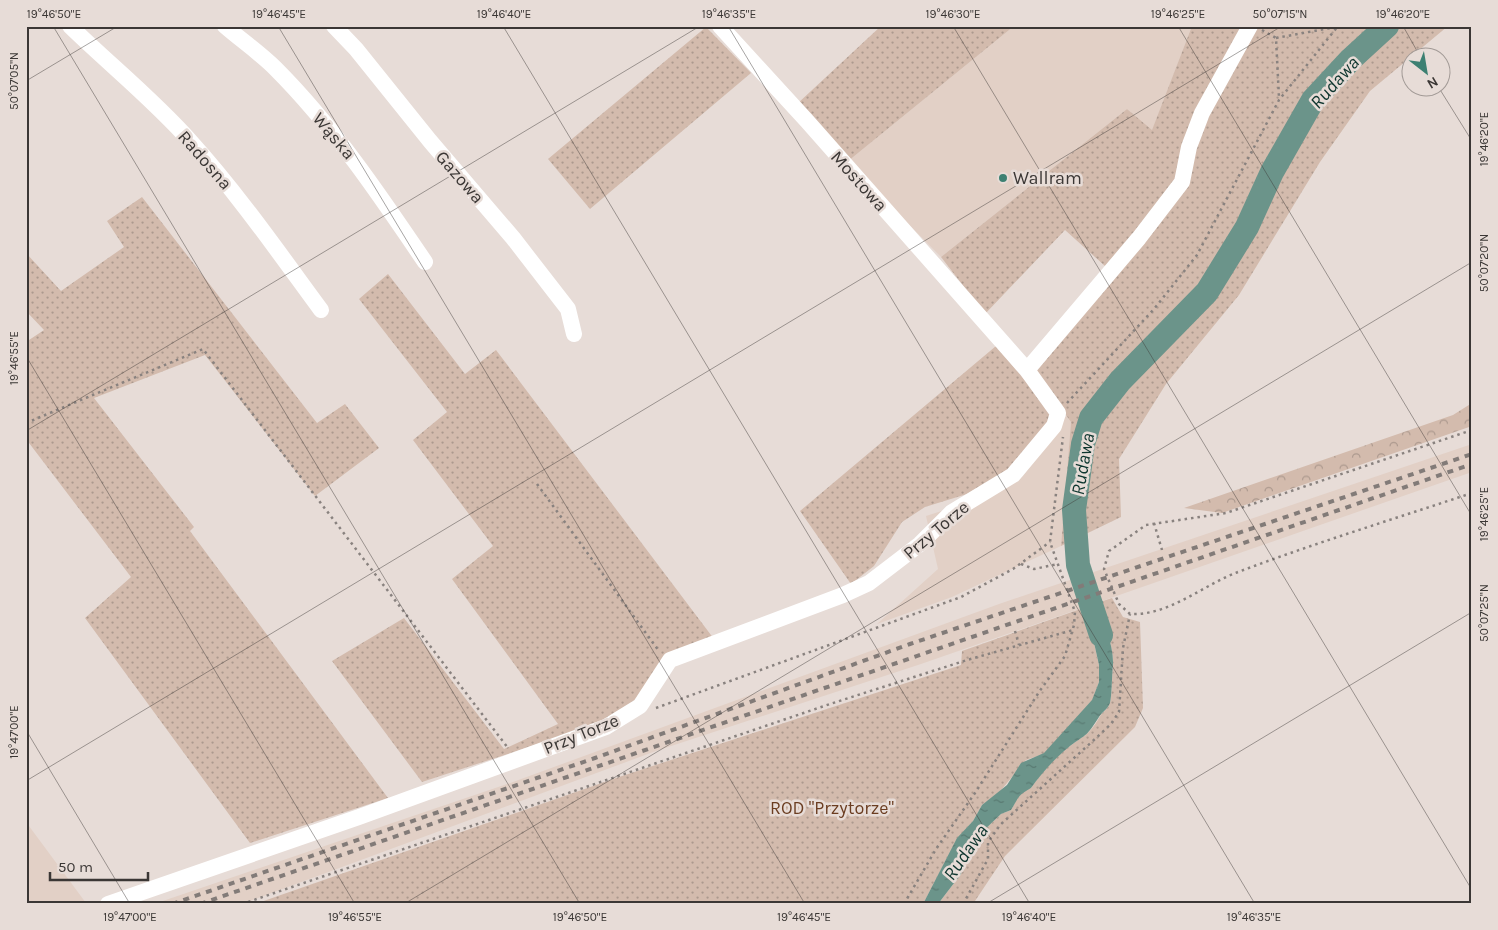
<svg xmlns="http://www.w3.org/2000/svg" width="1498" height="930" viewBox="0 0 1498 930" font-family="Karla,sans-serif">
<defs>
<pattern id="grass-dots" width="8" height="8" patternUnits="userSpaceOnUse" patternTransform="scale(1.25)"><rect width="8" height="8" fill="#d3bbad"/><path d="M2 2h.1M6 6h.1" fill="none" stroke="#ac998e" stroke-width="1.8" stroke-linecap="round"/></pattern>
<pattern id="forest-crowns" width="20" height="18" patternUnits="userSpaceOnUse" patternTransform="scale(1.25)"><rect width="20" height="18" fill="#d3bbad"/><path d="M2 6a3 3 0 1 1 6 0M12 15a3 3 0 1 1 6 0" fill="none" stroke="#ac998e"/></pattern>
<pattern id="water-ripples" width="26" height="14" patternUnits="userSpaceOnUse" patternTransform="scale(1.25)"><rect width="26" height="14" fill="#6b948a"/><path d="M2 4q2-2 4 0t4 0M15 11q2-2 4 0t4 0" fill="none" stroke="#597a72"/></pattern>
</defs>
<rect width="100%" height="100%" fill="#e7dcd7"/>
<path fill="#e2d0c6" d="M1014 26H1192L1152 131 1127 109 941 257 847 162Z
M1067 415 1071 422 1061 546 952 597 877 624 938 569 926 516 994 494 1023 476Z
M1472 444V472L921 664 656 751 242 904H154L513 782 999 604Z
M26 822 86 903 26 904Z"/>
<path fill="url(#grass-dots)" d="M881 26H1014L847 162 797 104Z
M1192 26H1448L1370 91 1320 162 1239 295 1166 384 1119 459 1121 517 1061 546 1071 422 1032 368 1115 275 1065 230 985 314 941 257 1127 109 1152 130Z
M706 27 751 73 590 209 548 159Z
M142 197 317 423 345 404 379 448 315 496 205 355 94 398 194 527 190 531 388 798 250 843 85 618 131 577 26 439V342L44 330 26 311V253L61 291 124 247 107 221Z
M388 274 465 374 496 350 717 643 671 665 637 705 614 719 422 782 332 661 404 618 504 749 558 724 452 579 493 546 413 440 447 412 359 299Z
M996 346 1054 415 1032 456 967 494 925 507 902 522 874 566 851 584 800 511Z
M1112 598 1123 617 1140 622 1143 708 1135 727 1005 856 973 904H938L961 874 963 865 978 836 1001 814 1011 810C1017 800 1018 792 1031 788 1041 773 1055 757 1070 746 1086 734 1088 736 1099 718 1102 712 1107 710 1110 703 1112 697 1112 672 1113 665 1114 642 1101 623 1103 601Z
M1086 607 1099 665V682L1092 701 1044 754 1026 760 997 795 982 805 973 821 956 841 923 904H255L616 778 961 665 962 651Z"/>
<path fill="url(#forest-crowns)" d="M1472 403V426L1222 513 1184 508 1453 415Z"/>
<path fill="url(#water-ripples)" d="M1103 601C1101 623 1114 642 1113 665 1112 672 1112 697 1110 703 1107 710 1102 712 1099 717 1086 737 1088 733 1070 746 1055 758 1042 773 1031 788 1017 796 1019 797 1011 810L1001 814 978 836 963 865 961 874 938 904H923L957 838 973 821 982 805 1007 785 1021 763 1044 753 1092 700 1099 682V665L1086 607Z"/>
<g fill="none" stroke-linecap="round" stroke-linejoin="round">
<path stroke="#6b948a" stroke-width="24" d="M1101 635 1078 565 1074 510 1083 444 1091 418 1120 381 1207 292 1247 227 1272 172 1313 100 1351 59 1387 26"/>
<path stroke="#89827f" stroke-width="2.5" stroke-dasharray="2.5 4" stroke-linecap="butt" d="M1262 30 1276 38 1279 98
M1276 38 1336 27
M1067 403 1154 309 1197 255 1279 100 1338 26
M26 423 203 349 508 748
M1472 430 1226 513 1146 525 1109 551 1104 569 1119 604 1130 614C1169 616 1203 585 1238 572 1315 543 1394 519 1472 493
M537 484 659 651
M1154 523 1162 550
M1021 564 1034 569 1058 564
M1015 631 1019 645
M656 708 961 597 1013 569 1050 542
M242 904 830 704 967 660 1073 630
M904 904 936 849 975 793 1039 692 1065 656 1074 625 1075 612 1050 542 1063 437
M963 904 988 859V842L1000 825 1095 739 1111 724 1119 712 1123 648 1130 614"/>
<path stroke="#fff" stroke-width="16" d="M70 26C110 65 154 100 191 142 238 194 279 253 321 310
M225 26C241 40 260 53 275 68 333 126 379 194 425 262
M334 26 356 49 430 141 513 238 568 309 574 334
M1027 370 1139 238 1182 182 1189 147 1202 113 1250 26
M108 904 359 817 606 727 640 706 670 660 843 595 869 583 920 544 952 512 1013 475 1054 426 1058 413 1027 370 807 121 720 26"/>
<path stroke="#827b78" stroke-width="4" stroke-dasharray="6 6" stroke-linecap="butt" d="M172 904 595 758 910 644 1472 454
M200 904 1472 464"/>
</g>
<path fill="none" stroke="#3b3735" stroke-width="1" stroke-opacity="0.45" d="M53 26 580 904M278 26 805 904M503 26 1030 904M728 26 1255 904M953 26 1472 890M1178 26 1472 516M1403 26 1421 58M26 81 118 26M1439 88 1472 141M26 356 355 904M26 431 700 26M26 730 130 904M26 781 1282 26M404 904 1472 262M986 904 1472 612"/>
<circle fill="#3d8072" stroke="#e7dcd7" stroke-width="2" cx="1003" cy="178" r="5"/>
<g text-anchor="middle" stroke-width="5" stroke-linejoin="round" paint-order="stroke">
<g font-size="18" fill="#3b3735" stroke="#e7dcd7">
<text transform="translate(334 136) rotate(50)" y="6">Wąska</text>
<text transform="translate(205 160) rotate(49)" y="6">Radosna</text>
<text transform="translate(460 177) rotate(49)" y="6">Gazowa</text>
<text transform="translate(859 181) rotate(48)" y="6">Mostowa</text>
<text transform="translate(936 530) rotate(-40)" y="6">Przy Torze</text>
<text transform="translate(581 734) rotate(-22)" y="6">Przy Torze</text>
</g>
<g font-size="18" fill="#3b3735" stroke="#e7dcd7" text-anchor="start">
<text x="1013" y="184">Wallram</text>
</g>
<g font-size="18" fill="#6b3d21" stroke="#e7dcd7">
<text x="832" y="814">ROD "Przytorze"</text>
</g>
<g font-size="19" font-style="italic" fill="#0d352e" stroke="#e7dcd7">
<text transform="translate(1334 82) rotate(-48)" y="7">Rudawa</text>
<text transform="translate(1082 464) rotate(-80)" y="7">Rudawa</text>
<text transform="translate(965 852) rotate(-55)" y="7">Rudawa</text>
</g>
</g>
<rect width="1498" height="930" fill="none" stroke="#e7dcd7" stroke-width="55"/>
<g transform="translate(1426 72) rotate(149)"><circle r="24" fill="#e7dcd7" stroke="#a29a96"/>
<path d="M0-4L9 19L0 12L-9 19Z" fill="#3d8072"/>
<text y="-8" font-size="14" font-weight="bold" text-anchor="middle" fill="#3b3735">N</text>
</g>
<path d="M50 872v8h98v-8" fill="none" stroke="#3b3735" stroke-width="2.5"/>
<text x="58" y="872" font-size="15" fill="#3b3735" stroke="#e7dcd7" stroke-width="4" paint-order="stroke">50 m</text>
<rect x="28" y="28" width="1442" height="874" fill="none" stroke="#3b3735" stroke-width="2"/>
<g font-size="12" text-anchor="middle" fill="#3b3735">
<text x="54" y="18">19°46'50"E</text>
<text x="279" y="18">19°46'45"E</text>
<text x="504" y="18">19°46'40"E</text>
<text x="729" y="18">19°46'35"E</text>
<text x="953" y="18">19°46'30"E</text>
<text x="1178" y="18">19°46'25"E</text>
<text x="1280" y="18">50°07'15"N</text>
<text x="1403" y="18">19°46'20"E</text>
<text transform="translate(14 81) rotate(-90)" y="4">50°07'05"N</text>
<text transform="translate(1484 139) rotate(-90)" y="4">19°46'20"E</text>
<text transform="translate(1484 263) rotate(-90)" y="4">50°07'20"N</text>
<text transform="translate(14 358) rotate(-90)" y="4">19°46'55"E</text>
<text transform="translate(1484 514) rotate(-90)" y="4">19°46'25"E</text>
<text transform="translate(1484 613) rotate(-90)" y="4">50°07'25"N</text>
<text transform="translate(14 732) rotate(-90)" y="4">19°47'00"E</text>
<text x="130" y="921">19°47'00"E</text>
<text x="355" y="921">19°46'55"E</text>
<text x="580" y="921">19°46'50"E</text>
<text x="804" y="921">19°46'45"E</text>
<text x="1029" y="921">19°46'40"E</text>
<text x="1254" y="921">19°46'35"E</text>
</g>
</svg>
